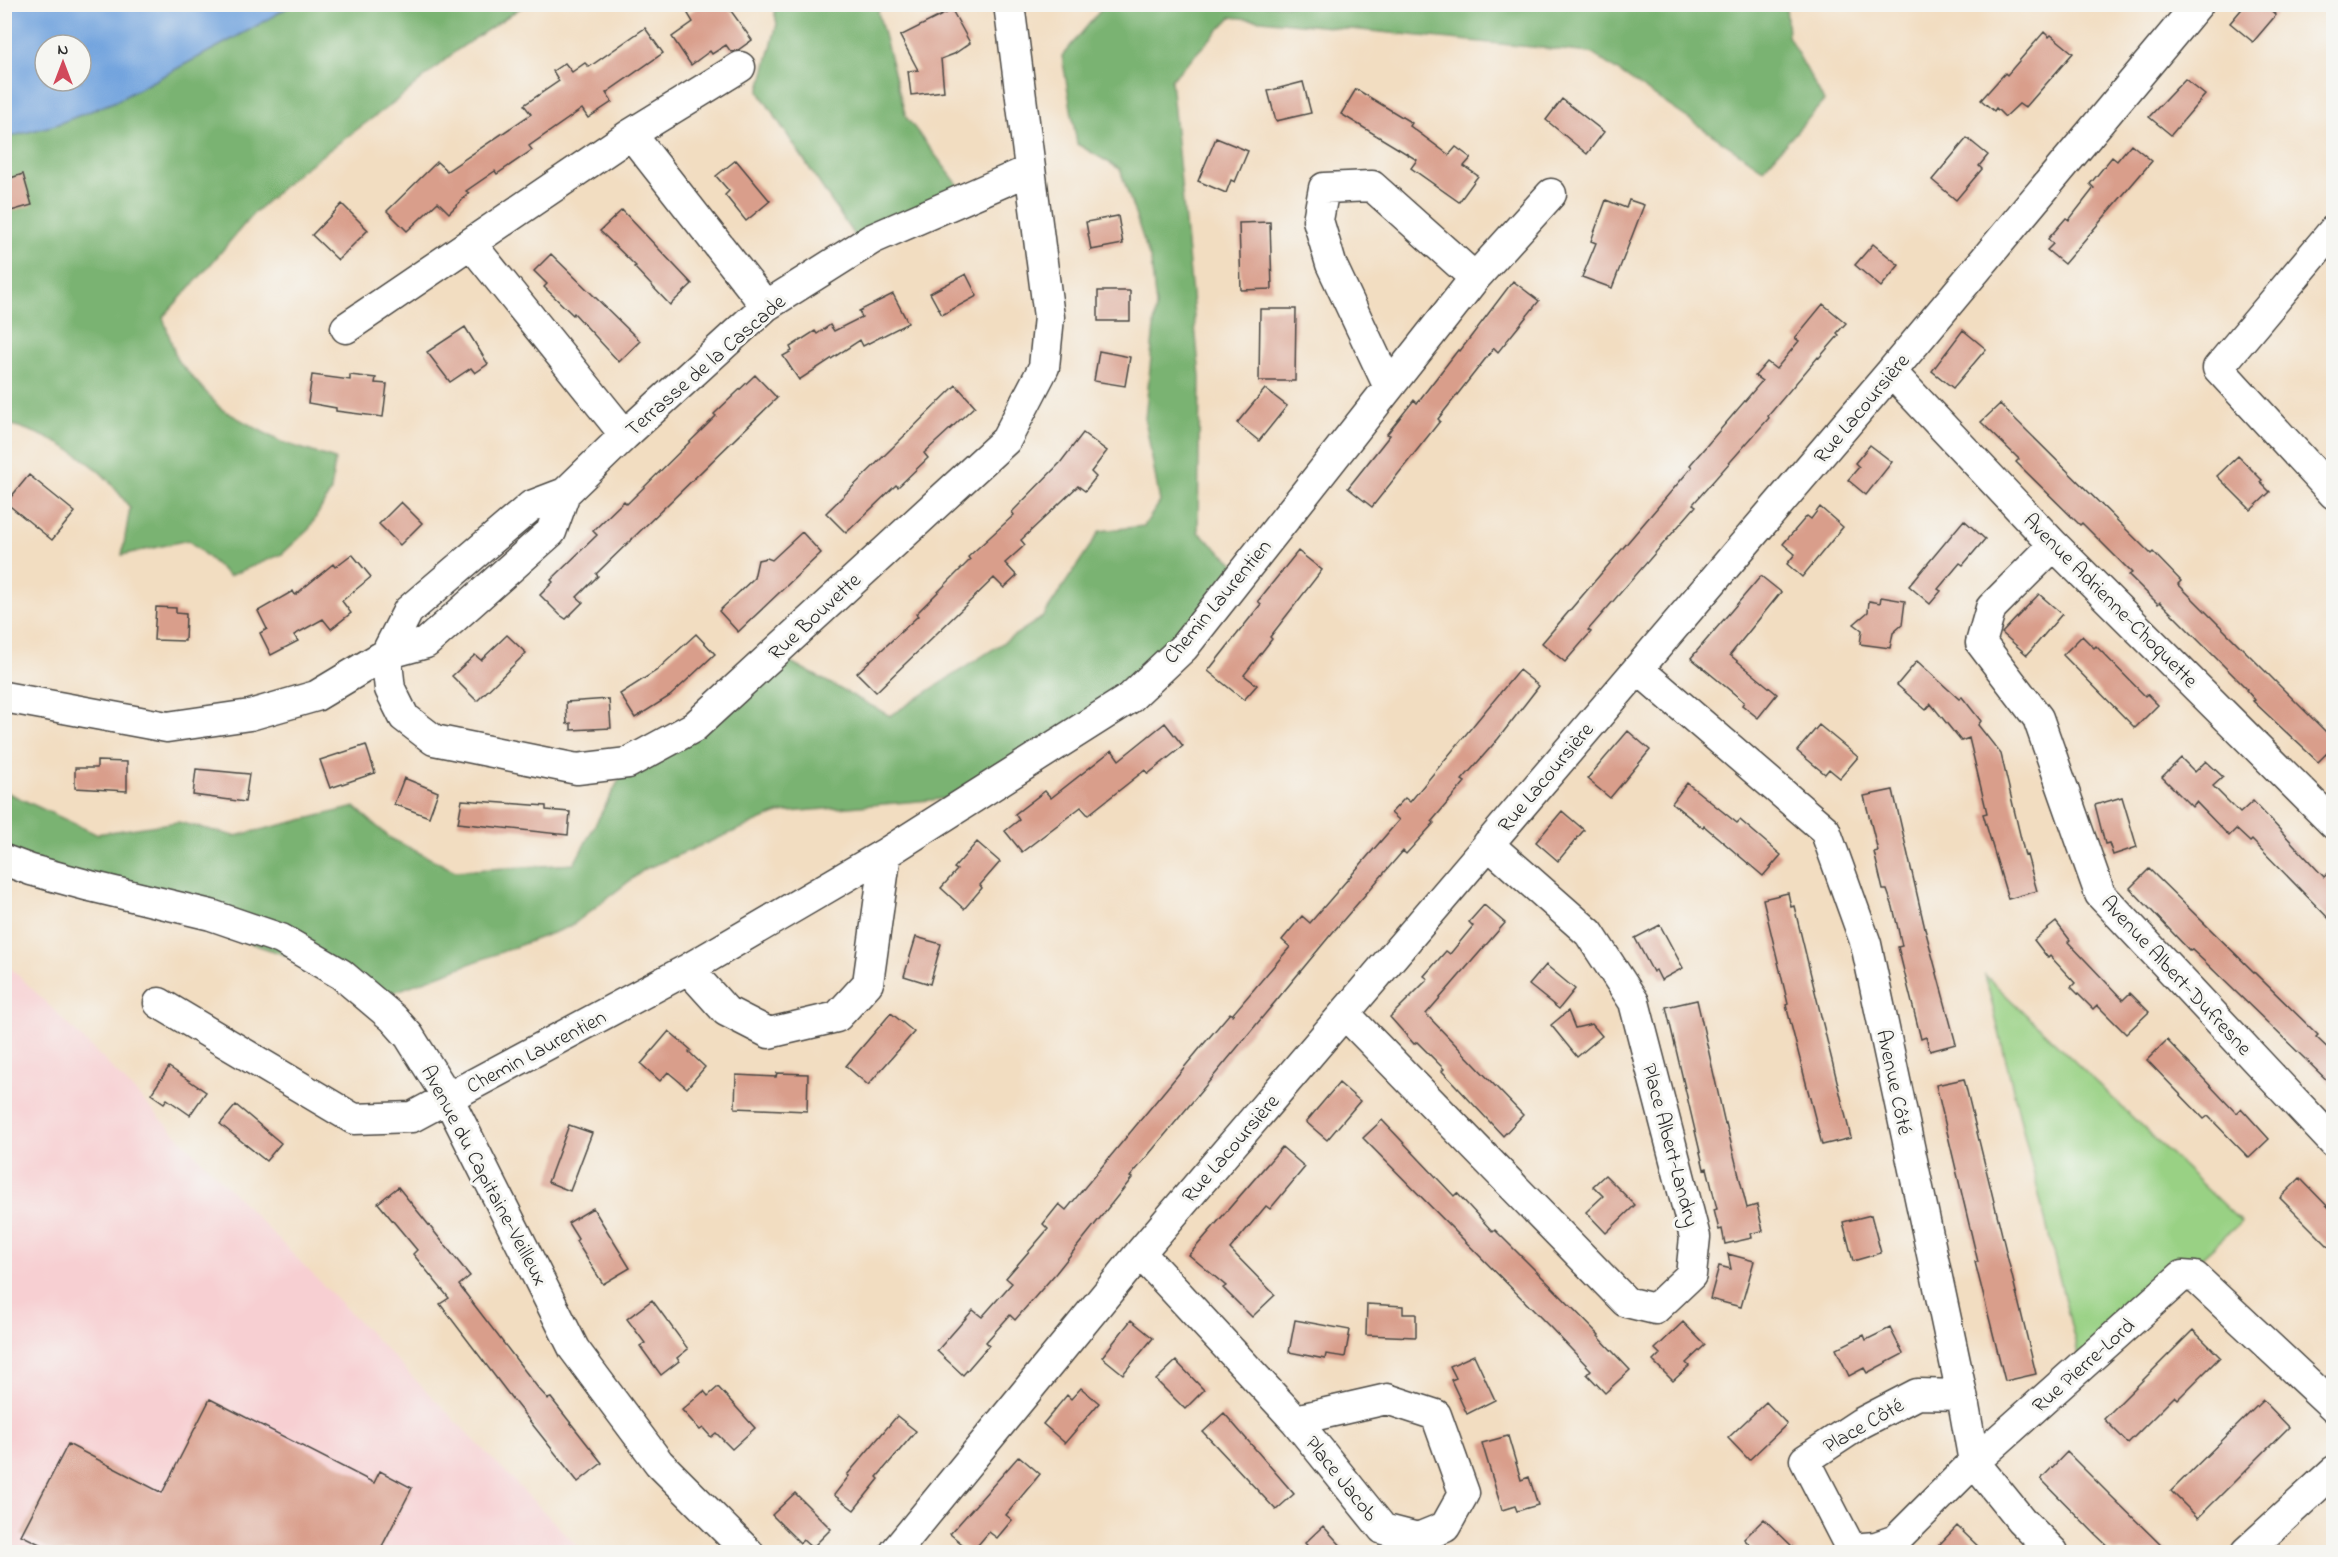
<svg xmlns="http://www.w3.org/2000/svg" width="2338" height="1557" viewBox="0 0 2338 1557" font-family="'Indie Flower',sans-serif">
<rect width="100%" height="100%" fill="#f6f6f2"/>
<filter id="ink" filterUnits="userSpaceOnUse"><feTurbulence type="fractalNoise" baseFrequency=".0167" numOctaves="2"/><feDisplacementMap in="SourceGraphic" scale="12" xChannelSelector="R" yChannelSelector="G"/><feConvolveMatrix kernelMatrix="1 2 1 2 8 2 1 2 1" color-interpolation-filters="sRGB"/></filter>
<filter id="wash" filterUnits="userSpaceOnUse"><feTurbulence type="fractalNoise" baseFrequency=".008" numOctaves="4" result="noise"/><feDisplacementMap in="SourceGraphic" scale="24" xChannelSelector="R" yChannelSelector="G"/><feGaussianBlur stdDeviation="1.35" result="paint"/><feColorMatrix in="noise" values="0 0 0 0 0 0 0 0 0 0 0 0 0 0 0 0 0 1.4 0 .05"/><feComposite in="paint" operator="in"/></filter>
<g filter="url(#wash)">
<rect width="100%" height="100%" fill="#f2ddc1"/>
<path fill="#f7cfd2" d="M4 961 101 1057 583 1552H5Z"/>
<path fill="#99d184" stroke="#627e58" stroke-width="1.5" d="M1985 975 2241 1222 2081 1366Z"/>
<path fill="#7ab372" stroke="#526f4e" stroke-width="1.5" d="M292 5H525L457 50 401 97 298 173 252 215 205 271 163 317 177 360 221 409 281 442 335 459 331 491 309 529 282 554 229 576 188 540 122 555 130 508C123 498 115 488 107 479 81 451 40 432 5 423L4 138 55 125 116 101 251 29Z
M773 5H882L878 12 906 117 962 190 861 246 759 92 777 24Z
M1105 5H1786L1788 36 1824 101 1763 169 1591 53 1231 17 1171 80 1200 377 1198 532 1244 572 1184 647 977 796 778 813 645 869 571 926 373 1000 341 974 5 860 4 791 96 834 178 822 235 836 355 807 390 838 455 871 574 864 628 763 774 653 890 716 1043 617 1100 531 1144 526 1160 502 1145 419 1156 306 1151 262 1120 169 1077 144 1062 56Z"/>
<path fill="#73a4de" stroke="#4f6884" stroke-width="1.5" fill-rule="evenodd" d="M5 4H292V5L251 29 116 101 55 125 5 138ZM45 45H81V81H45Z"/>
<g id="blocks">
<path fill="#d99e8b" d="M701 4H726L752 40 738 50 731 52 726 45 712 54 710 51 691 65 672 37 693 22 688 14Z
M2246 4H2264L2276 15 2253 42 2230 23Z
M952 10 970 43 954 54 941 59 944 91 911 95 908 71 918 70 900 36Z
M645 28 663 53 606 93 612 102 588 118 582 109 529 146 532 150 497 174 495 171 466 191 469 193 449 213 438 202 407 231 387 211 437 162 447 171 531 114 524 105 559 81 553 71 565 63 572 72 585 63 589 67Z
M2044 32 2049 37 2051 35 2073 53 2025 108 2019 104 2005 117 1996 108 1994 111 1981 100 2005 73 2007 75Z
M2185 79 2205 95 2171 135 2149 117Z
M1303 82 1311 113 1276 121 1268 91Z
M1356 89 1412 123 1410 126 1449 155 1456 147 1471 158 1464 166 1478 176 1459 202 1411 168 1417 160 1341 114Z
M1562 99 1604 132 1587 154 1546 120Z
M1216 138 1248 151 1235 182 1231 180 1226 193 1198 181Z
M1967 138 1988 155 1979 166 1982 169 1956 200 1932 180Z
M2131 144 2152 161 2064 264 2047 250 2053 244 2048 239 2066 218 2069 220 2094 188 2090 184 2112 157 2117 161Z
M736 160 770 201 746 221 725 195 729 191 716 176Z
M23 174 32 205 4 213V180Z
M1606 200 1626 208 1629 200 1644 205 1612 288 1582 277 1596 243 1591 241Z
M342 204 368 230 338 260 312 235Z
M622 210 692 284 670 305 634 267 636 266 600 231Z
M1118 216 1123 244 1091 250 1086 222Z
M1270 222 1272 289 1241 290 1239 223Z
M1873 244 1899 265 1881 287 1855 265Z
M551 254 640 341 619 362 574 313 573 315 544 287 547 284 534 271Z
M966 274 977 296 942 315 930 293Z
M1513 281 1539 301 1498 352 1494 348 1438 419 1440 421 1372 507 1348 488 1390 435 1387 434 1414 400 1417 403 1458 350 1460 351Z
M1098 291H1130V321H1098Z
M893 294 908 323 863 346 860 340 799 380 783 356 792 351 790 347 815 331 817 334 830 325 834 331 862 317 859 311Z
M1823 304 1846 323 1837 333 1839 335 1819 358 1818 357 1768 416 1769 418 1693 504 1696 506 1588 630 1591 632 1565 662 1542 643 1692 467 1690 465 1762 381 1755 376 1767 362 1776 369 1799 341 1795 338Z
M1260 309H1296L1295 381H1259Z
M465 327 488 364 475 373 471 368 450 382 427 352Z
M1963 330 1986 349 1953 388 1932 371Z
M1099 351 1130 357 1125 386 1094 381Z
M312 375 350 380V375L376 378 375 383 387 384 383 417 336 411V408L308 403Z
M755 375 777 398 596 574 598 576 577 597 583 602 566 619 560 615 540 595 553 582 551 580 597 535 593 531 624 501 627 504 716 416 714 414Z
M956 385 975 406 924 453 928 458 898 487 896 485 846 533 826 513Z
M1265 389 1287 406 1259 441 1237 423Z
M2000 404 2151 554 2153 552 2181 581 2178 584 2334 740V746L2318 762 2253 701 2255 700 2246 690 2247 689 2160 602 2158 604 2129 575 2132 573 2082 523 2080 525 2016 462 2019 459 1981 422Z
M1083 433 1107 451 1091 472 1096 477 1085 491 1078 486 1021 540 1025 545 1005 563 1017 576 1004 588 994 578 876 692 857 673 918 616 916 614 970 560 968 557 1014 515 1012 512 1060 463Z
M1870 445 1892 462 1866 495 1848 480 1859 467 1855 463Z
M2238 456 2262 480 2260 482 2270 492 2251 510 2217 476Z
M29 475 75 512 52 540 6 503Z
M401 502 422 523 400 545 379 524Z
M1820 507 1843 527 1802 577 1787 564 1795 554 1783 544 1807 516 1811 519Z
M1964 520 1985 539 1963 565 1960 563 1938 589 1941 591 1930 604 1909 586Z
M802 532 821 553 738 632 719 611 754 578 758 560 767 558 772 560Z
M1298 551 1322 570 1270 637 1272 639 1244 675 1257 685 1244 700 1208 671 1261 604 1258 601Z
M352 554 371 577 342 601 351 613 331 629 323 619 294 635 298 641 271 655 260 633 267 629 258 611 293 591 295 595 333 564 335 567Z
M1761 576 1781 592 1730 655 1777 694 1758 718 1742 705 1744 702 1691 658Z
M2039 594 2062 614 2027 655 2002 633Z
M1881 597 1905 601 1902 625 1893 633 1890 648 1860 644 1862 630 1854 624 1868 612 1869 601 1880 603Z
M156 607 176 608V613L186 614 185 641 154 640Z
M696 634 715 654 670 696 635 718 620 694 656 671Z
M507 635 526 653 477 701 452 676 475 655 481 660Z
M2082 636 2094 648 2096 646 2145 696 2147 694 2158 705 2135 728 2063 655Z
M1917 661 1959 699 1962 697 1981 721 1978 725 2001 754 2025 856 2027 855 2037 891 2008 899 1983 814 1987 813 1969 738 1961 741 1931 704 1926 710 1897 685Z
M1519 670 1539 686 1498 739 1462 780 1465 782 1432 821 1434 823 1406 854 1403 851 1333 932 1130 1177 1132 1178 1056 1273 1015 1320 1010 1315 986 1342 989 1345 963 1375 937 1351 973 1310 982 1317 1012 1283 1006 1278 1048 1229 1043 1224 1059 1204 1066 1210 1201 1047 1230 1013 1232 1015 1290 947 1282 940 1302 916 1310 923 1399 820 1391 813 1405 798 1410 802Z
M609 699 611 728 571 730V723L567 724 566 702Z
M1165 723 1183 746 1148 774 1145 770 1088 815 1081 807 1022 852 1005 831 1019 820 1015 814 1045 791 1051 798 1112 750 1119 760Z
M1819 725 1858 757 1840 778 1829 769 1825 774 1797 751Z
M1628 731 1650 750 1610 798 1587 779Z
M366 745 375 773 330 788 320 760Z
M2181 758 2195 772 2206 761 2223 777 2213 786 2240 813 2253 801 2324 877 2334 868V924L2252 840 2250 842 2236 829 2229 836 2196 802 2192 807 2162 777Z
M97 761 127 762V791L75 788V768H97Z
M196 769 249 774 245 802 193 795Z
M404 778 438 792 429 817 394 804Z
M1687 783 1737 823 1740 820 1781 855 1763 876 1704 826 1703 828 1672 803Z
M1893 790 1925 929 1956 1044 1930 1051 1926 1037 1921 1039 1898 947 1902 946 1893 907 1887 890H1883L1874 852 1878 851 1864 796Z
M2122 797 2137 847 2113 855 2109 843 2105 844 2095 805Z
M462 800 546 806V810L570 812 568 835 458 823Z
M1562 811 1584 830 1558 861 1536 842Z
M977 842 1000 862 980 885 982 888 964 909 941 888 957 870 954 868Z
M2149 869 2318 1035 2316 1037 2334 1054V1087L2205 962 2192 950 2190 951 2130 888Z
M1788 893 1791 907 1794 906 1851 1138 1822 1145 1786 1005 1788 1004 1763 899Z
M1484 905 1505 923 1426 1014 1523 1115 1503 1136 1442 1071 1444 1069 1417 1042 1414 1044 1390 1017 1428 979 1424 976 1446 951 1450 954 1473 926 1469 922Z
M2056 922 2070 940 2068 942 2123 1000 2130 993 2149 1012 2126 1034 2097 1005 2093 1009 2071 987 2075 983 2050 956 2048 958 2034 940Z
M1660 925 1683 968 1661 980 1656 970 1653 972 1635 938Z
M916 937 941 944 930 984 904 976Z
M1546 965 1575 989 1559 1009 1529 985Z
M1697 1000 1725 1124 1726 1123 1747 1208 1757 1205 1763 1231 1751 1233 1752 1238 1725 1244 1722 1229 1719 1230 1714 1210 1717 1209 1707 1168 1704 1169 1666 1007Z
M1568 1011 1575 1028 1592 1024 1602 1036 1577 1057 1551 1025Z
M891 1013 914 1032 868 1085 846 1066Z
M669 1031 691 1050 689 1052 705 1067 687 1088 668 1072 660 1081 641 1064Z
M2167 1040 2236 1113 2241 1108 2269 1139 2249 1158 2208 1116 2204 1119 2147 1060Z
M169 1067 206 1092 190 1115 167 1099 164 1103 151 1094Z
M777 1073 808 1074 807 1111 735 1108 736 1075 776 1077Z
M1964 1079 2036 1374 2005 1381 1975 1262H1978L1936 1085Z
M1339 1083 1360 1101 1327 1140 1306 1122Z
M236 1105 281 1143 266 1161 220 1124Z
M1382 1120 1454 1196 1457 1193 1493 1232 1495 1230 1549 1284 1599 1335 1598 1336 1630 1370 1605 1393 1587 1374 1591 1370 1551 1328 1363 1138Z
M569 1125 592 1133 570 1191 548 1182Z
M1282 1147 1305 1167 1270 1209 1266 1206 1230 1249 1275 1295 1252 1317 1223 1288 1226 1286 1189 1255Z
M1605 1175 1635 1205 1606 1233 1586 1212 1603 1196 1593 1186Z
M2300 1178 2334 1213V1252L2280 1198Z
M398 1187 470 1276 459 1285 538 1388 548 1399 551 1398 602 1463 578 1482 513 1400 440 1304 449 1298 413 1254 417 1250 378 1203Z
M593 1208 630 1268 603 1284 576 1241 578 1239 568 1223Z
M1871 1215 1881 1253 1853 1261 1843 1222Z
M1728 1254 1754 1261 1741 1307 1710 1299 1719 1266 1731 1269Z
M652 1300 688 1349 677 1358 679 1361 661 1375 640 1346 645 1343 627 1319Z
M1367 1304 1403 1306V1314H1416V1337L1366 1335Z
M1131 1320 1153 1338 1123 1374 1102 1357Z
M1295 1320 1350 1330 1345 1357 1326 1354 1325 1359 1289 1352Z
M1683 1322 1705 1345 1686 1363 1689 1366 1673 1381 1653 1361 1660 1354 1655 1349Z
M1890 1328 1903 1354 1867 1373 1864 1368 1849 1376 1836 1349 1864 1335 1866 1340Z
M2193 1330 2220 1357 2178 1399 2175 1396 2128 1443 2104 1419Z
M1474 1355 1495 1400 1467 1414 1451 1380 1456 1378 1450 1366Z
M1176 1361 1204 1390 1185 1409 1156 1380Z
M718 1387 755 1428 732 1449 716 1433 711 1437 703 1428 700 1430 682 1410 704 1391 708 1396Z
M1081 1388 1099 1403 1065 1443 1043 1424 1067 1395 1071 1399Z
M210 1399 374 1483 380 1471 412 1488 379 1552H56L21 1535 68 1444 162 1493Z
M2263 1400 2289 1427 2198 1518 2171 1491Z
M1766 1402 1787 1424 1749 1460 1728 1438Z
M1224 1413 1294 1494 1276 1510 1203 1432Z
M897 1416 916 1431 877 1477 879 1479 854 1510 834 1495 849 1476 847 1475Z
M1508 1436 1521 1480 1529 1477 1538 1505 1517 1511 1515 1506 1502 1510 1482 1443Z
M2067 1452 2109 1494 2168 1552H2114L2096 1535 2041 1479Z
M1019 1456 1040 1474 1006 1515 1012 1520 997 1538 989 1532 972 1552 950 1534Z
M795 1493 831 1529 812 1548 803 1540 800 1543 772 1515Z
M1764 1519 1798 1552H1757L1744 1539Z
M1323 1526 1347 1552H1313L1305 1543Z
M1957 1526 1984 1552H1946L1939 1545Z"/>
</g>
</g>
<g filter="url(#ink)">
<use href="#blocks" fill-opacity="0" stroke="#494642" stroke-width="1.5"/>
<g fill="none" stroke-linecap="round" stroke-linejoin="round">
<defs>
<path id="minor" d="M631 134 766 306
M2334 230 2218 368 2334 494
M471 244 625 435
M346 328 631 134 740 67
M1891 372 2054 545 2334 824
M1389 387 1331 264 1318 220 1324 188 1372 186 1475 278
M2054 545 1991 608 1981 643 2038 718 2100 894 2334 1143
M386 654 390 689 404 717 434 740 577 769 628 763 694 727 1006 440 1044 367 1049 317 1009 4
M386 654 408 611 531 506 565 493 625 435 766 306 872 239 1030 170
M1638 669 1825 830 1866 944 1962 1395 1974 1462 2021 1520 2053 1552
M4 697 167 727 250 715 316 696 386 654 426 643 551 532 565 493
M4 860 31 870 90 886 211 915 281 939 341 974 393 1018 409 1036 448 1098 574 1349 659 1463 748 1552
M688 969 726 1011 769 1033 837 1017 868 983 886 853
M159 1003 354 1119 412 1117 688 969 886 853 1130 698 1184 647 1475 278 1551 194
M1345 1014 1626 1302 1655 1309 1691 1275 1695 1237 1634 1002 1589 933 1488 844
M1140 1253 1295 1420 1383 1529 1418 1538 1445 1527 1464 1493 1436 1415 1387 1399 1295 1420
M1962 1395 1917 1394 1861 1423 1805 1460 1851 1549 1876 1547 1896 1540 1974 1462 2182 1276 2195 1277 2334 1407
M895 1552 1140 1253 1891 372 2198 4
M2246 1552 2334 1471"/>
</defs>
<use href="#minor" stroke="#494642" stroke-width="33"/>
<use href="#minor" stroke="#fff" stroke-width="30"/>
</g>
</g>
<g text-anchor="middle" stroke-width="6" stroke-linejoin="round" paint-order="stroke">
<g font-size="21" fill="#2b2b2b" stroke="#f6f6f2">
<text transform="translate(705 365) rotate(-41)" y="7">Terrasse de la Cascade</text>
<text transform="translate(1861 408) rotate(-50)" y="7">Rue Lacoursière</text>
<text transform="translate(2111 600) rotate(45)" y="7">Avenue Adrienne-Choquette</text>
<text transform="translate(1217 601) rotate(-50)" y="7">Chemin Laurentien</text>
<text transform="translate(814 616) rotate(-43)" y="7">Rue Bouvette</text>
<text transform="translate(1545 777) rotate(-50)" y="7">Rue Lacoursière</text>
<text transform="translate(2177 975) rotate(47)" y="7">Avenue Albert-Dufresne</text>
<text transform="translate(536 1051) rotate(-28)" y="7">Chemin Laurentien</text>
<text transform="translate(1895 1082) rotate(78)" y="7">Avenue Côté</text>
<text transform="translate(1671 1145) rotate(75)" y="7">Place Albert-Landry</text>
<text transform="translate(1230 1148) rotate(-49)" y="7">Rue Lacoursière</text>
<text transform="translate(485 1175) rotate(62)" y="7">Avenue du Capitaine-Veilleux</text>
<text transform="translate(2083 1365) rotate(-42)" y="7">Rue Pierre-Lord</text>
<text transform="translate(1863 1425) rotate(-30)" y="7">Place Côté</text>
<text transform="translate(1342 1478) rotate(51)" y="7">Place Jacob</text>
</g>
</g>
<rect width="2338" height="1557" fill="none" stroke="#f6f6f2" stroke-width="24"/>
<g transform="translate(63 63)"><circle r="28" fill="#f6f6f2" stroke="#a5a5a2" stroke-width="1.5"/>
<path d="M0-4.5L10 22L0 15L-10 22Z" fill="#d1495b"/>
<text y="-9" font-size="16" font-weight="bold" text-anchor="middle" fill="#2b2b2b">N</text>
</g>
</svg>
